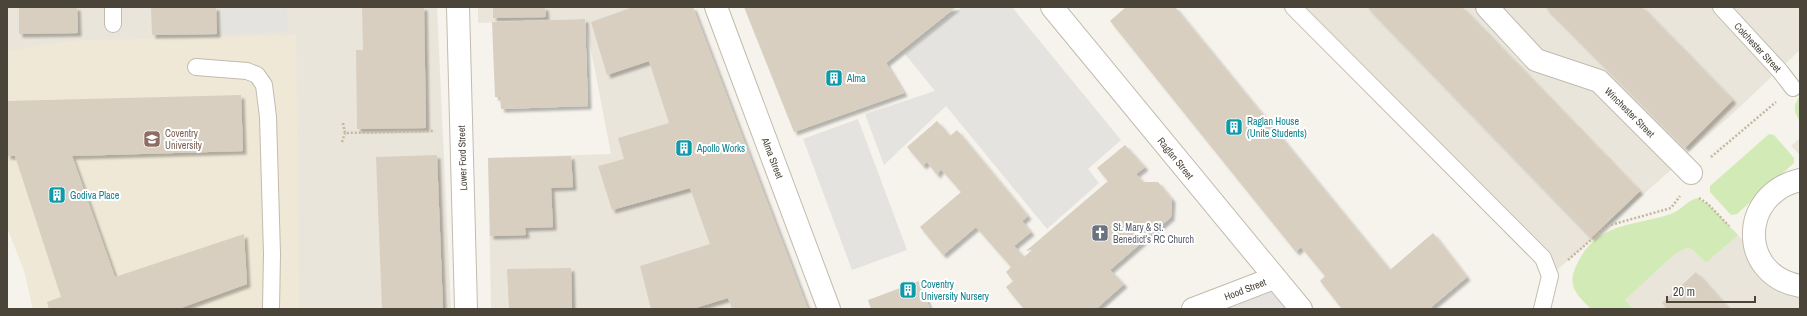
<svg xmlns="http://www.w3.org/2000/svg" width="1807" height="316" viewBox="0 0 1807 316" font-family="'Archivo Narrow',sans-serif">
<defs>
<filter id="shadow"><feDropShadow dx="3.5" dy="3.5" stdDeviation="1" flood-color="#0004"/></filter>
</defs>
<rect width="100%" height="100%" fill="#f6f3ec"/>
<path fill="#eae5da" d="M7 7H437L451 309H33L24 270 7 227Z
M478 7H693L808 309H491L488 158 611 154 585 19 478 23Z
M1293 7H1800V50L1729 117 1688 153 1680 162 1556 271Z
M1800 138V155L1791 146Z
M1738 235 1770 273 1800 286V309H1633L1625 300 1675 254 1686 248 1692 249 1706 263Z"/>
<path fill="#e6e2dd" d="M1274 278 1301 309H1193Z"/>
<path fill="#efe8d6" d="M296 35 299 309H33L24 270 7 227V51L66 41Z"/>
<path fill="#d2eab5" d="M1800 96V121C1793 112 1793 105 1800 96Z
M1769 134 1774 135 1794 158V163L1737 214 1731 215 1710 192V186Z
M1697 198 1708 204 1738 235 1706 263 1692 249 1686 248 1675 254 1625 300 1633 309H1591C1575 293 1566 285 1578 262 1598 222 1634 226 1671 214 1681 210 1687 201 1697 198Z"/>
<path fill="#e5e3e0" d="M222 7H287L288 32 222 34Z
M962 7H1012L1121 140 1088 169 1099 183 1047 229 946 106 884 165 865 114 935 91 905 54Z
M858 119 907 250 852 270 803 139Z"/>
<path fill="#d8cfc1" filter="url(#shadow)" d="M19 7H77L78 33 19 34Z
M151 7H216L217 34 152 35Z
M362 7H424L426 128 357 129 356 50H363Z
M493 7H545L546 17 493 18Z
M633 7H693L808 309H732L728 298 692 309H651L640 266 710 244 690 188 612 210 598 166 624 159 618 138 669 123 649 61 607 75 591 22Z
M744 7H956L886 63 904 93 794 132Z
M1126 7H1175L1390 270 1433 233 1467 277 1429 309H1342L1320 281 1325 276 1301 247 1296 252 1110 21Z
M1367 7H1462L1640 191 1591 238Z
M1545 7H1642L1733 100 1685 148Z
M585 19 588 106 501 109 500 97H495L492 22Z
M241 95 243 151 72 156 115 277 244 234 247 284 178 309H49L47 302 61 297 15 156H7V101Z
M937 121 950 136 957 130 1028 216 1022 221 1031 232 1014 246 1024 257 1032 250 1026 251 1108 181 1097 168 1125 145 1145 167 1136 174 1143 182H1158L1172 199 1171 217 1110 270 1124 284 1096 309H1024L1006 287 1013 281 1006 272 1011 267 976 227 943 255 920 227 961 192 941 169 937 175 927 162 923 166 907 147Z
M437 155 443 309H382L376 157Z
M571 156 573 187 551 188 553 227 525 228 526 235 490 236 488 158Z
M571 268 572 309H509L507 269Z
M1696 272 1713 291 1729 309H1667L1662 303Z
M919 281 930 309H871L868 300Z"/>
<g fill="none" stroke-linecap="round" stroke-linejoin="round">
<defs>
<path id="service" d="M113 7V24
M1293 7 1543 258 1550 276 1542 309
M1721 7 1780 71 1793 88
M196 67 247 71 257 75 264 85 268 117 272 254 271 309"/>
<path id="pedestrian" d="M1487 7 1536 60 1599 81 1691 173"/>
<path id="minor" d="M458 7 466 309
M716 7 829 309
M1052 7 1301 309
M1800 180C1739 194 1738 275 1800 286
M1193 309 1274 278"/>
</defs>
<use href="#service" stroke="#c2bbae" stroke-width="18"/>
<use href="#pedestrian" stroke="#c2bbae" stroke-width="24"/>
<use href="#minor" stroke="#c2bbae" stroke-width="24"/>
<path stroke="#c4b79f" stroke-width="2.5" stroke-dasharray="2 2" stroke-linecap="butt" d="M343 123 345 133 435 131
M342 142 345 133
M1711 157 1776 102
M1699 198 1708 204 1729 226
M1568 260 1607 226 1671 208 1680 196"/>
<use href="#service" stroke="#fff" stroke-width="16"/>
<use href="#pedestrian" stroke="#fff" stroke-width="22"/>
<use href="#minor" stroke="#fff" stroke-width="22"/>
</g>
<defs>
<symbol id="building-square" viewBox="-11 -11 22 22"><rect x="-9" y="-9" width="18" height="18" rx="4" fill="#0f9aa8" stroke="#fff"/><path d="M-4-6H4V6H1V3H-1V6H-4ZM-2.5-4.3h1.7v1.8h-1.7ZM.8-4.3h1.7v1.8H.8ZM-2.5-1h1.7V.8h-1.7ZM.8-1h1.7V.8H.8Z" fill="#fff"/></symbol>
<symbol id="university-square" viewBox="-11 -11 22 22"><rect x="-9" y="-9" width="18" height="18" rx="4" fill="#8d6e63" stroke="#fff"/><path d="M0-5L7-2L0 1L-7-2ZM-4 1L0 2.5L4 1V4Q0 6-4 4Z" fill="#fff"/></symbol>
<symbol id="church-square" viewBox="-11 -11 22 22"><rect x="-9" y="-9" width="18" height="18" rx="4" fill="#6b7280" stroke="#fff"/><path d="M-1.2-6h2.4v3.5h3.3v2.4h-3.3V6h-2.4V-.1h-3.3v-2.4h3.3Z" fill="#fff"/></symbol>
</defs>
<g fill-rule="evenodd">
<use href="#building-square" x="824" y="68" width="20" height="20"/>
<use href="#building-square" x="1224" y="117" width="20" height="20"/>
<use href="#university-square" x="142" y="129" width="20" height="20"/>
<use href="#building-square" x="674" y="138" width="20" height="20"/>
<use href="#building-square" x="47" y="185" width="20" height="20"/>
<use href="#church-square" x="1090" y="223" width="20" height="20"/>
<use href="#building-square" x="898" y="280" width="20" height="20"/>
</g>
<g text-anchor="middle" stroke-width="4" stroke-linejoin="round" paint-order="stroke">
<g font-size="10" fill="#4b4439" stroke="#fff">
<text transform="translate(1758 47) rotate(47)" y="4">Colchester Street</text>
<text transform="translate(1630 112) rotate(45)" y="4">Winchester Street</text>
<text transform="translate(462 158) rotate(-92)" y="4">Lower Ford Street</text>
<text transform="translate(773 158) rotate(69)" y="4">Alma Street</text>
<text transform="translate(1176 158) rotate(51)" y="4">Raglan Street</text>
<text transform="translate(1245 289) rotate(-21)" y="4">Hood Street</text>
</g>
<g font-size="10" fill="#0d838f" stroke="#fff" text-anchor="start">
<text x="847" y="82">Alma</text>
<text x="1247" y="125">Raglan House<tspan x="1247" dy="12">(Unite Students)</tspan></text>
<text x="697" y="152">Apollo Works</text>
<text x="70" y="199">Godiva Place</text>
<text x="921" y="288">Coventry<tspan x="921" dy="12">University Nursery</tspan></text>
</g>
<g font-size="10" fill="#785e54" stroke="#fff" text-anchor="start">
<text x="165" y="137">Coventry<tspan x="165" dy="12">University</tspan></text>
</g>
<g font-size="10" fill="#5b616d" stroke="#fff" text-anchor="start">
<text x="1113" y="231">St. Mary &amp; St.<tspan x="1113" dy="12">Benedict’s RC Church</tspan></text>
</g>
</g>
<rect width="1807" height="316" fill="none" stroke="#4b4439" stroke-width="16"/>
<path d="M1667 296v6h88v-6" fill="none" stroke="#4b4439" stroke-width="2"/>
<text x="1673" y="296" font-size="12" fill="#4b4439" stroke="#ffffff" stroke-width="3" paint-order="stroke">20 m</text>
</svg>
